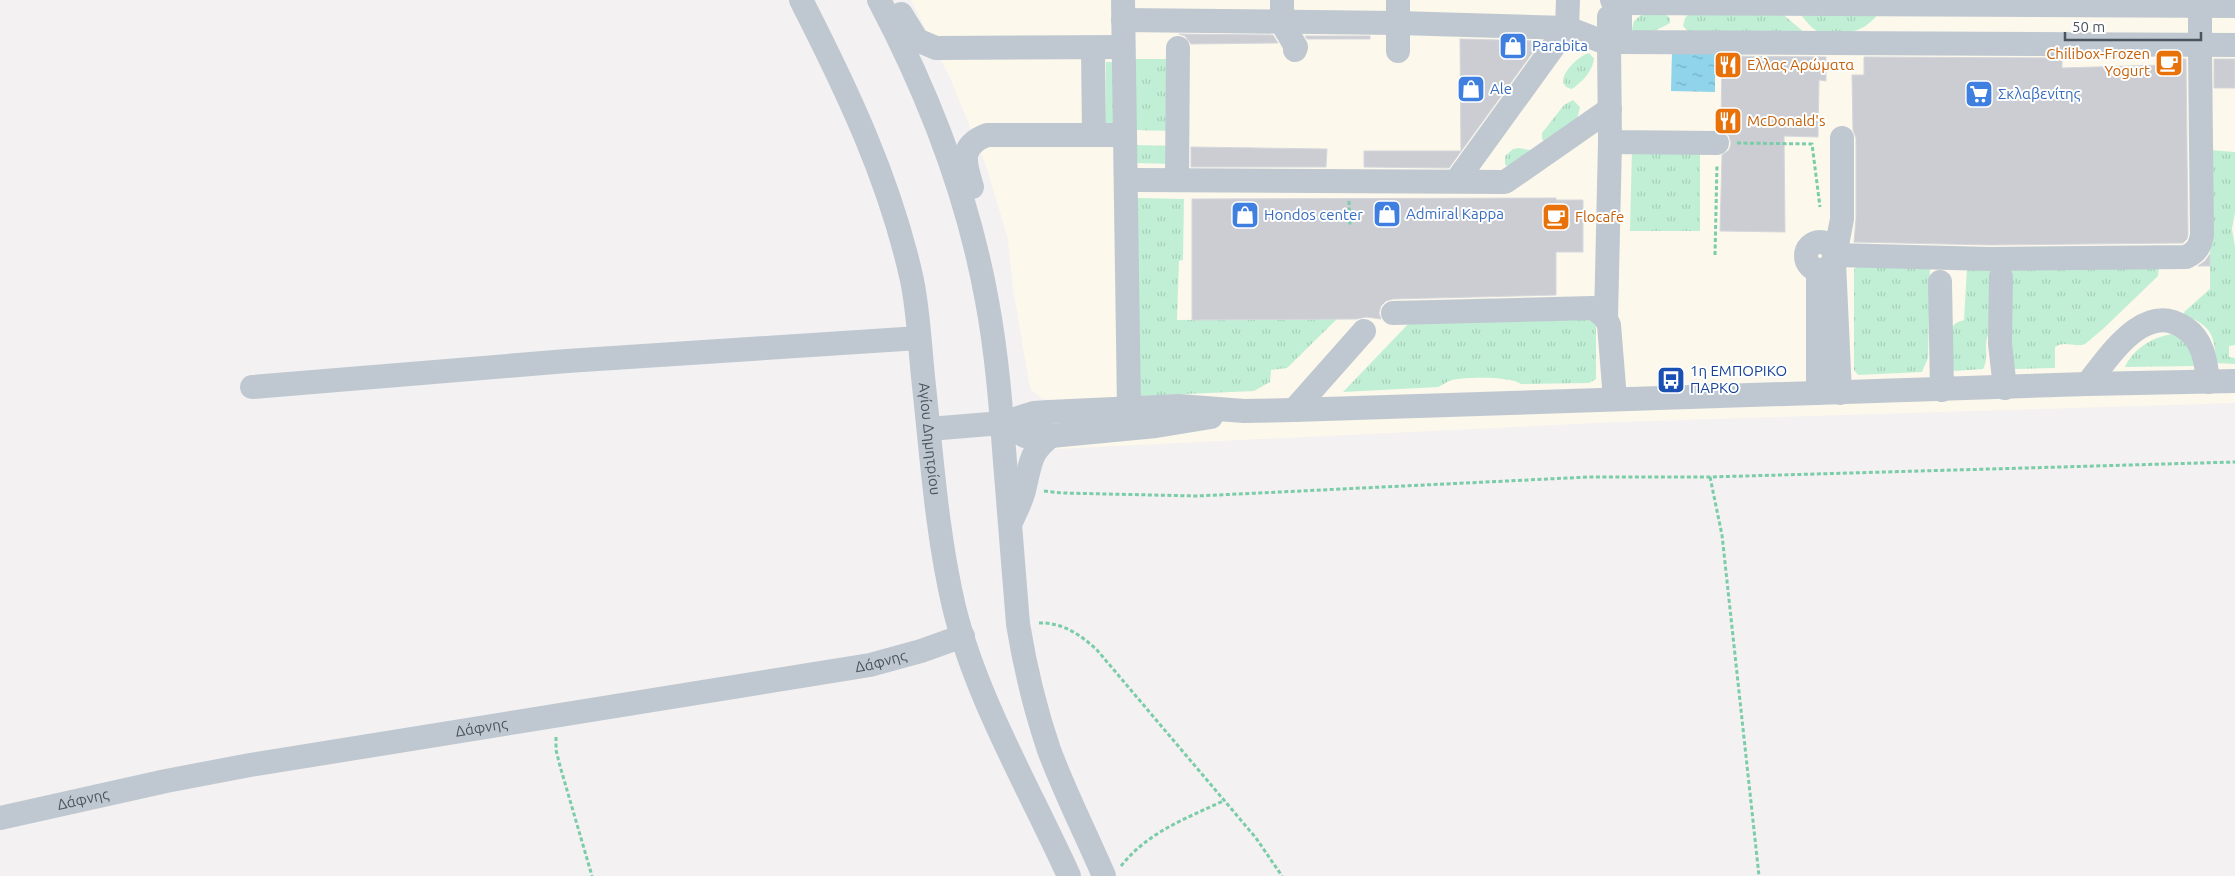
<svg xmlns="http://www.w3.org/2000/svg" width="2235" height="876" viewBox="0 0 2235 876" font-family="Ubuntu,sans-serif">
<defs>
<pattern id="grass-tufts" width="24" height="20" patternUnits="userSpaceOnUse" patternTransform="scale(1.25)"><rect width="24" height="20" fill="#c1efd5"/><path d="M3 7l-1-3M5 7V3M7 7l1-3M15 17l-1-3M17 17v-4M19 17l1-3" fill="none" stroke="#a7cfb9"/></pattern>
<pattern id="water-ripples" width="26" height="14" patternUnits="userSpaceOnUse" patternTransform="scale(1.25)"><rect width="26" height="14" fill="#8fd4eb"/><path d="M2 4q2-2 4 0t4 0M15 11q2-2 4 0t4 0" fill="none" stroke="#77afc2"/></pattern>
</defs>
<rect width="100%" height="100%" fill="#f3f1f1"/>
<path fill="#fcf8ec" d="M911 0H2235V403L1618 422 1055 449 1051 400 1043 399 1031 390 1029 383 1013 288 1008 239 986 166 950 78Z"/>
<path fill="url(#grass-tufts)" d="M1780 12 1805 33H1690L1683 26 1685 18 1690 13Z
M1665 14 1670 18V23C1658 30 1648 34 1634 33L1632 29 1634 21 1641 15Z
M1878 14C1866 31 1842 38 1822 33 1813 31 1807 22 1801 15Z
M1589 53 1594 59C1592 72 1583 81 1572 89 1549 84 1577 56 1589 53Z
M1134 59H1173V131L1134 130Z
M1106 62H1119V123H1106Z
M1573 100 1580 107 1577 120 1544 141 1542 139V133L1564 105Z
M1137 145 1172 146 1171 164 1136 163Z
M1519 148 1530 150 1509 168 1505 164V156L1513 149Z
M1632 148 1700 152V231H1630Z
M2210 150 2235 152V212L2232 229 2235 247V345L2229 346V357L2235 358V364L2216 363C2215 337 2212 325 2185 316L2184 312 2210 289Z
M1137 198 1184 199 1183 260 1179 261 1177 320 1337 319 1287 368 1271 370 1270 382 1254 391 1140 396Z
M2159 266 2158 276 2103 329 2085 344C2075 348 2065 340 2055 347V368L2015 369 1990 332C1982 343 1990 357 1983 369L1954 371C1950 365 1948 332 1953 326 1956 322 1961 321 1964 320L1967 267Z
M1856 267H1930L1928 358 1922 372 1858 375 1854 370V270Z
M1592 318 1596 323V379L1589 383 1521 384C1510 376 1466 377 1452 380 1447 381 1443 385 1438 387L1343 392 1413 319Z
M2175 334 2191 345 2194 366 2125 367C2133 348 2156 335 2175 334Z"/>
<path fill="url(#water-ripples)" d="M1672 51H1715V92L1671 91Z"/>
<path fill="#cbcdd3" stroke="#d5d7dc" d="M1179 34 1273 35 1278 43 1191 44 1185 36Z
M1305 36H1370V39H1307Z
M1460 39 1541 41 1449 168 1364 167V151H1461Z
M1722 56 1826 57V81L1819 80 1818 137 1784 136 1785 232 1720 231 1722 155 1729 150 1731 144 1729 136 1721 130Z
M1864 57 2062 58V68L2163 65V58L2186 59 2188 234 2187 239 2183 243 1991 245 1854 242 1856 219V138L1853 130 1852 75H1864Z
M2214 59H2235V88H2214Z
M1191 147 1327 149 1326 167H1191Z
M1556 198V200H1583V252H1556V295L1393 299 1386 301 1381 306 1379 313 1381 319 1366 317 1357 319 1192 320V199Z
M2210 254V266H2198L2205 261Z"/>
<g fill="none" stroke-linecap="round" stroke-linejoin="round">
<path stroke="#7acda8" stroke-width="3" stroke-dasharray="4 2.5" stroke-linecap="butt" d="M1737 143 1812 144 1820 207
M1349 201 1350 225
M1715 255 1717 164
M1710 477 1722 535 1759 876
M1044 491 1062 493 1197 496 1589 477H1710L2235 462
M1039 623C1062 622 1081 635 1097 650L1256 838 1282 876
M556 737V750L560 766 592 876
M1121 866C1148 832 1185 819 1223 801"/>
<g stroke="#bfc8d0" stroke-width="24">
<path id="s1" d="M801 0C847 90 890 180 912 280 919 315 920 351 924 386 932 459 937 535 954 607 976 698 1030 790 1069 876"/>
<path d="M879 0C929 95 968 195 987 301 997 354 1001 408 1005 462 1009 516 1014 570 1018 624 1025 667 1035 709 1049 750 1065 793 1086 834 1104 876"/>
<path d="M1123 0 1129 408"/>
<path d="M1282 0V23L1296 47 1295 50"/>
<path d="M1612 0 1620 3 2235 6"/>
<path d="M1620 3V42L2235 45"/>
<path d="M901 14 917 40 936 48 1123 47"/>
<path d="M1123 20 1398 23 1567 28 1609 44V17"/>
<path d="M1620 42 1609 44 1610 142 1717 143"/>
<path d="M1093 49 1094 135"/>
<path d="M1398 51V0"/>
<path d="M1842 138V219L1835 255 1991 259 2186 257C2197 252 2200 246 2202 235L2200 49"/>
<path d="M1137 180 1505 182 1610 109"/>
<path d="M1177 180 1178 48"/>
<path d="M1457 180 1567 28 1568 0"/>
<path d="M972 187C965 164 958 146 987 135H1125"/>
<circle cx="1820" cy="256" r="14"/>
<path d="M1834 262 1840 393"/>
<path d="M1818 270V393"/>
<path d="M2001 277 2000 344 2005 388"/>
<path d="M1940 282 1942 390"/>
<path d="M1393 313 1593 308 1605 317 1609 325 1615 399"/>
<path d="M1606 319 1610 142"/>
<path d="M2087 384C2110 356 2144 300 2185 328 2203 340 2206 361 2208 382"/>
<path d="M252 387 567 361 919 338"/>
<path d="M1294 410 1364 331"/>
<path d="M1002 423 1025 436H1051L1156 426 1211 417"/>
<path d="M929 429 1002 423 1034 413 1049 412 1179 406 1244 411 1294 410 2087 384 2235 381"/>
<path d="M1012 520C1017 509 1023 498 1025 486 1031 462 1030 452 1051 436"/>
<path id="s2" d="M0 818 166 781 250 765 870 665 921 651 963 636"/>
</g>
<path stroke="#bfc8d0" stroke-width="24" d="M2200 49V0"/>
</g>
<defs>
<symbol id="shop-square" viewBox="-11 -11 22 22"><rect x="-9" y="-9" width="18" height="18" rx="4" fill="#3f7fe0" stroke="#fff"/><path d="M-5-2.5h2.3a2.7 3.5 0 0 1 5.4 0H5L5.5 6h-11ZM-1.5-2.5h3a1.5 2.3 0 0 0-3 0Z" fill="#fff"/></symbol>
<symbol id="cafe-square" viewBox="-11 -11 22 22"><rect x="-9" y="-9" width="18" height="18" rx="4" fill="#e8710a" stroke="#fff"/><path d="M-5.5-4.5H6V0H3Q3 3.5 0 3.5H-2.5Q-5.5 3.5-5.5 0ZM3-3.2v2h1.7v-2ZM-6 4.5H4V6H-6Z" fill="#fff"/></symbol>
<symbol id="restaurant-square" viewBox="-11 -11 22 22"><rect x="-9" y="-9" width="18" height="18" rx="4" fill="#e8710a" stroke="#fff"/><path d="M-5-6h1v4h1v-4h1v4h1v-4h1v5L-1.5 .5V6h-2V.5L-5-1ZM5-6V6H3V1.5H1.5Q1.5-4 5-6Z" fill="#fff"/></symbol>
<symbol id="supermarket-square" viewBox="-11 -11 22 22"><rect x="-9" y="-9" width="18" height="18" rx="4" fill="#3f7fe0" stroke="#fff"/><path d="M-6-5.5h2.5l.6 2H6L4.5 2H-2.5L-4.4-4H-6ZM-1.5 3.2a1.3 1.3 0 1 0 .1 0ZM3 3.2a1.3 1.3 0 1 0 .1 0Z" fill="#fff"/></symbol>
<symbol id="bus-square" viewBox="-11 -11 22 22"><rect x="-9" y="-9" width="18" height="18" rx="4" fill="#1a4fb4" stroke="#fff"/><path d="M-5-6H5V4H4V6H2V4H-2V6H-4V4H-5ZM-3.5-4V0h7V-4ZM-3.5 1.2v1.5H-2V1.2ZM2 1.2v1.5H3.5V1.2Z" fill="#fff"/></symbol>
</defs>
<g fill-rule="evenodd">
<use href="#shop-square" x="1497" y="30" width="32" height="32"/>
<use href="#cafe-square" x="2153" y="47" width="32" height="32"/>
<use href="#restaurant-square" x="1712" y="49" width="32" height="32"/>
<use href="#shop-square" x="1455" y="73" width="32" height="32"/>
<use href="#supermarket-square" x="1963" y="78" width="32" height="32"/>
<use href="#restaurant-square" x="1712" y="105" width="32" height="32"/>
<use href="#shop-square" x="1371" y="198" width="32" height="32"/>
<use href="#shop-square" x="1229" y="199" width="32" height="32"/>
<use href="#cafe-square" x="1540" y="201" width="32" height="32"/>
<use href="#bus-square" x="1655" y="364" width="32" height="32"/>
</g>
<g text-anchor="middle" stroke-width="4" stroke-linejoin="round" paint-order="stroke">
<g font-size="15" fill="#366cbe" stroke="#fff" text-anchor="start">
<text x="1532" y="51">Parabita</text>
<text x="1490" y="94">Ale</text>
<text x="1998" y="99">Σκλαβενίτης</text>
<text x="1406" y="219">Admiral Kappa</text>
<text x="1264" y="220">Hondos center</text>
</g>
<g font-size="15" fill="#c56008" stroke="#fff" text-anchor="start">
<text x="2150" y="59" text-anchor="end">Chilibox-Frozen<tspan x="2150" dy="17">Yogurt</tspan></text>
<text x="1747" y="70">Ελλας Αρώματα</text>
<text x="1747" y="126">McDonald's</text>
<text x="1575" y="222">Flocafe</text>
</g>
<g font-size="15" fill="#164399" stroke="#fff" text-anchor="start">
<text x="1690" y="376">1η ΕΜΠΟΡΙΚΟ<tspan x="1690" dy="17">ΠΑΡΚΟ</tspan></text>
</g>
<g font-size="15" fill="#49545f" stroke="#fff">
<text dy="5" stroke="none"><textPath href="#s1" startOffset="462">Αγίου Δημητρίου</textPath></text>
<text dy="5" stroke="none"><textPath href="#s2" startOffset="895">Δάφνης</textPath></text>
<text dy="5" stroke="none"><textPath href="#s2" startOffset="490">Δάφνης</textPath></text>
<text dy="5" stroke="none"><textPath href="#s2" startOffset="85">Δάφνης</textPath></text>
</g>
</g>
<path d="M2065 32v8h136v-8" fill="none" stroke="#49545f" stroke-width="2.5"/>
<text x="2072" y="32" font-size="15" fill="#49545f" stroke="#ffffff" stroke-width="4" paint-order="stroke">50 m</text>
</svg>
